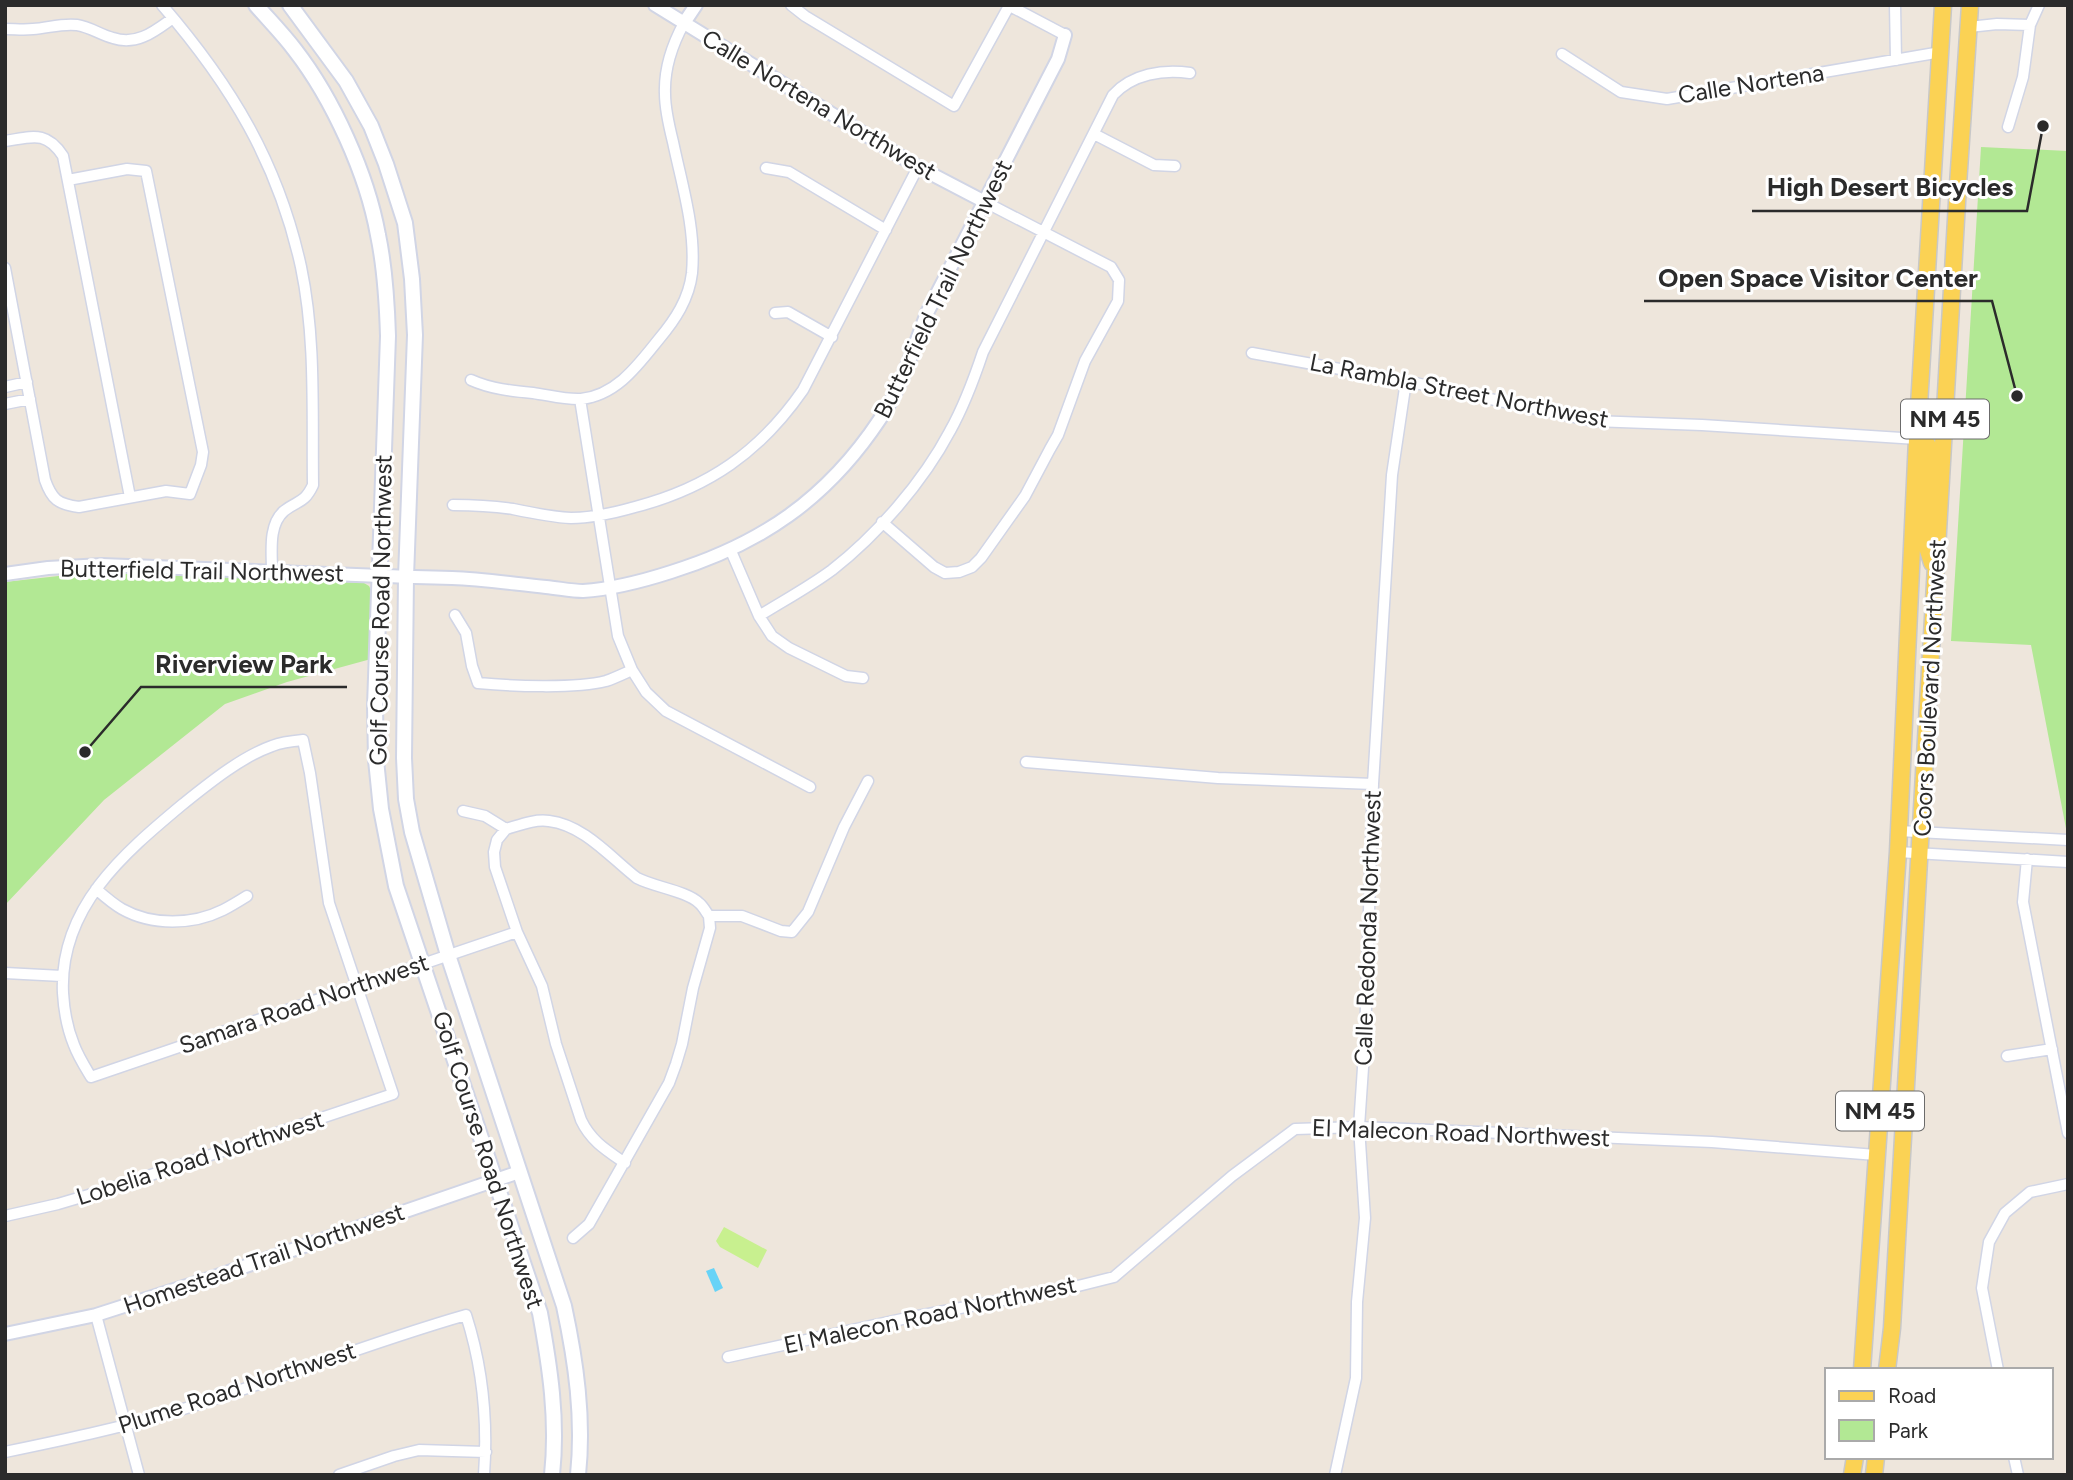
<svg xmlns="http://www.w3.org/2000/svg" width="2073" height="1480" viewBox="0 0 2073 1480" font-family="Figtree,sans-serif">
<rect width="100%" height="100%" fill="#eee6dc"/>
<path fill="#b2e894" d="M1981 147 2068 151V839L2031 645 1951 641Z
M85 573H128L364 583 369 586 374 596 371 659 287 682 225 704 104 800 5 905V582Z"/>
<path fill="#c8f08f" d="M724 1227 767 1250 758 1268 720 1247 716 1241Z"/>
<path fill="#67d3f7" d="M714 1268 723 1288 715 1292 706 1271Z"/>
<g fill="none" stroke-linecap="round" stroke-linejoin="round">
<defs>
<path id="minor" d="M162 5C231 85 278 162 301 267 316 338 312 413 313 485 304 504 298 500 284 511 268 525 272 552 272 571
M791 5 805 16 954 106 1009 6
M1008 5 1065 35
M1895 5 1896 60
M1969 27 1997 24 2030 25 2039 5
M5 29C15 29 24 30 33 29 48 28 62 23 77 25 90 27 101 35 113 38 137 46 155 31 173 18
M1562 54 1621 92 1667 99 1941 52
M2008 127 2023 77 2030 25
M1094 134 1154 165 1175 166
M5 141C32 137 46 130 63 156L130 497
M766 168 789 172 886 230
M5 268 45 480C52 500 58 504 79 507L166 491 190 494 201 465 203 452 146 171 127 169 68 180
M775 313 788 312 832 337
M1252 353 1406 381 1593 421 1702 425 1917 439
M471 380C491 389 512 391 533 393 548 395 566 400 581 399 617 395 638 365 659 339 675 320 689 299 692 273 696 229 682 185 673 142 669 126 665 110 665 94 664 69 672 45 684 23
M5 387 27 382
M580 399 618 636 632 670 646 692 666 711 810 787
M5 404 30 399
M453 505C473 505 493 506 513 509 532 513 551 517 571 518 592 518 614 513 635 507 708 488 760 452 803 390L918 167
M882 522 934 567 945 573 959 572 972 567 981 558 1025 496 1050 449 1058 435 1085 361 1118 301 1119 280 1111 267 985 202
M731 551 759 616 772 636 789 648 846 676 863 678
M455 615 466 633 472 666 478 683C511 686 575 689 606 681 615 678 623 674 632 670
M759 616C783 601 809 587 832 570 877 535 923 482 950 431 964 406 974 379 983 352L1113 95C1132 74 1163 69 1190 73
M1026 762 1218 778 1373 784
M463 811 485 816 506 829C520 825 534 819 549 821 584 825 611 858 637 878 654 887 687 891 699 903 703 906 706 912 709 916H742L781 931 792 932 808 912 844 827 868 781
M506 829 497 840 494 852 495 867 517 932 542 986 556 1044 581 1120C591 1141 606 1150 625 1163
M1899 831 2068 840
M1898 852 2068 862
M2027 859 2023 902 2068 1133
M96 889C104 896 113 904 122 909 152 926 193 925 223 910 231 906 239 901 247 896
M5 973 62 976
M2007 1056 2052 1049
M5 1216 58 1204 112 1188 393 1094 329 903 310 773 303 740C292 741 282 742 272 746 241 757 208 784 183 804 123 854 59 908 63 993 64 1010 67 1028 74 1045 78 1056 85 1067 91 1077 233 1029 375 979 517 932
M573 1238 589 1224 669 1083 676 1064 682 1044 693 988 710 928 709 916
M96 1315 139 1475
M728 1357 907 1318 1078 1286 1114 1277 1232 1176 1295 1129 1359 1127 1712 1142 1876 1155
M1998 1370 1982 1288 1989 1242 2005 1213 2030 1192 2068 1184
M5 1452C63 1440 120 1428 177 1411 274 1381 368 1343 466 1315 483 1368 488 1419 484 1475
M2014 1457 2018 1475
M339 1475 394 1456 419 1450 486 1452
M1335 1475 1356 1378 1357 1302 1365 1218 1359 1127 1365 1038 1373 784 1392 475 1406 381"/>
<path id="tertiary" d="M655 5 918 167 985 202
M684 23 696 5
M5 574 48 568 102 565C219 569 335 575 452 578 483 579 515 584 546 587 558 588 571 591 583 591 613 589 643 581 671 572 761 544 827 499 880 419 902 386 913 350 927 313L1058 59 1065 35
M5 1334 96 1315 208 1279 519 1172"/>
<path id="secondary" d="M256 5C269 20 283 34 295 50 333 99 367 174 378 235 385 268 387 302 388 336L375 706 376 760 381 809 396 886 540 1313C550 1367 558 1420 552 1475
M290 5 346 81 371 126 386 164 405 223 412 279 415 335 406 577 404 758 406 799 412 832 448 955 564 1306C576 1362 584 1418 578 1475"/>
<path id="primary" d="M1917 439 1927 444 1930 451 1926 544 1932 563
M1862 1370 1898 852 1917 439 1943 5
M1887 1370 1892 1328 1958 185 1970 5
M1852 1475 1855 1457
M1874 1475 1876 1457"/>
</defs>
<use href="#minor" stroke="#d1d5e5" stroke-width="13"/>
<use href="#tertiary" stroke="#d1d5e5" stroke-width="16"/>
<use href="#secondary" stroke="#d1d5e5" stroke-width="18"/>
<use href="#primary" stroke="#c8c8c8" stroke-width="19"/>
<use href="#minor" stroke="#fff" stroke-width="10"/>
<use href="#tertiary" stroke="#fff" stroke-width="12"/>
<use href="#secondary" stroke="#fff" stroke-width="14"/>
<use href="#primary" stroke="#fbd254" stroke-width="16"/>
</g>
<g text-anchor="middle" stroke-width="6" stroke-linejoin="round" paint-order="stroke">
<g fill="#fff" stroke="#6b6b6b" stroke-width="2">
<rect x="1901" y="399.5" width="88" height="39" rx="5"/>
<rect x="1836" y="1091.5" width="88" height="39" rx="5"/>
</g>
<g font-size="23" font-weight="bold" fill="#2b2b2b">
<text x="1945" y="427">NM 45</text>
<text x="1880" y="1119">NM 45</text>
</g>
<g font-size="24" fill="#2b2b2b" stroke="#fff">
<text transform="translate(1751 84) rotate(-9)" y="8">Calle Nortena</text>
<text transform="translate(819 105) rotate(31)" y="8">Calle Nortena Northwest</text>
<text transform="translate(943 289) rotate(-64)" y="8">Butterfield Trail Northwest</text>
<text transform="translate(1459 391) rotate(11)" y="8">La Rambla Street Northwest</text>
<text transform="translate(202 571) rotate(1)" y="8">Butterfield Trail Northwest</text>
<text transform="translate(381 610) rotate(-89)" y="8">Golf Course Road Northwest</text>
<text transform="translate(1930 688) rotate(-87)" y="8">Coors Boulevard Northwest</text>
<text transform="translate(1368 928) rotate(-88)" y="8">Calle Redonda Northwest</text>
<text transform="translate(304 1004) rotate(-19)" y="8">Samara Road Northwest</text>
<text transform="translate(1461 1133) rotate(2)" y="8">El Malecon Road Northwest</text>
<text transform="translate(200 1158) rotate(-18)" y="8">Lobelia Road Northwest</text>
<text transform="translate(488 1160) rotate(72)" y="8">Golf Course Road Northwest</text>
<text transform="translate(264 1259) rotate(-19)" y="8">Homestead Trail Northwest</text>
<text transform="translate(930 1315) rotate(-12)" y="8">El Malecon Road Northwest</text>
<text transform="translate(237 1388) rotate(-18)" y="8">Plume Road Northwest</text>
</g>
</g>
<path fill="none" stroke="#2b2b2b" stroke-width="2.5" d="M2043 126L2027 211H1752M2017 396L1992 301H1644M85 752L141 687H347"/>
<g fill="#2b2b2b" stroke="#fff" stroke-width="2.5">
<circle cx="2043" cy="126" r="7"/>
<circle cx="2017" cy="396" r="7"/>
<circle cx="85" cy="752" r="7"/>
</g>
<g font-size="26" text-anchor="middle" font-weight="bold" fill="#2b2b2b" stroke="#fff" stroke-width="6" stroke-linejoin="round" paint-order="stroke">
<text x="1890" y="196">High Desert Bicycles</text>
<text x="1818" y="287">Open Space Visitor Center</text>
<text x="244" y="673">Riverview Park</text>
</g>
<rect width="2073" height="1480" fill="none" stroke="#2b2b2b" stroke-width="14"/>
<rect x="1825" y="1368" width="228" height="91" fill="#ffffff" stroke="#aaaaaa" stroke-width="2"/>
<rect x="1839" y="1391" width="35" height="10" fill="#fbd254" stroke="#aaaaaa" stroke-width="2"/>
<text x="1888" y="1403" font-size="21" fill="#2b2b2b">Road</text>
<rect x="1839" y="1420" width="35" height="21" fill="#b2e894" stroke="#aaaaaa" stroke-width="2"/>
<text x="1888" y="1438" font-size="21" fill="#2b2b2b">Park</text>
</svg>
